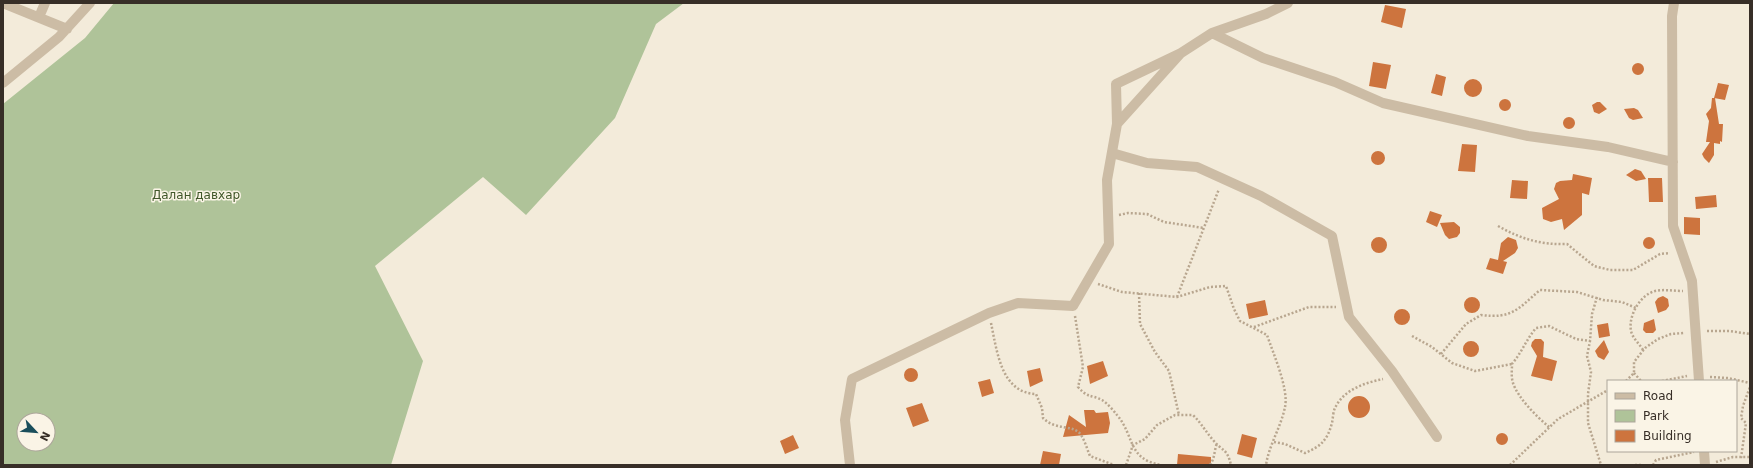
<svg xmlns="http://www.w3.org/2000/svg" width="1753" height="468" viewBox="0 0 1753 468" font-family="'DejaVu Sans',sans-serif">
<rect width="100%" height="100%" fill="#f3ebda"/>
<path fill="#afc399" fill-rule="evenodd" d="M114 3H684L656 24 615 118 526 215 483 177 375 266 423 361 391 465H3V104L85 38ZM24 420H48V444H24Z"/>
<path fill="#cd743e" d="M1385 5 1406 9 1402 28 1381 22Z
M1373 62 1391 65 1386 89 1369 86Z
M1632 69a6 6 0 1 1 12 0a6 6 0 1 1-12 0Z
M1436 74 1446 77 1442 96 1431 93Z
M1464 88a9 9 0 1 1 18 0a9 9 0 1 1-18 0Z
M1718 83 1729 85 1725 100 1714 98Z
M1712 98H1715L1719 124H1723L1722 142 1720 141V144L1714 143V155L1709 163 1704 158 1702 154 1710 142H1706L1709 121 1706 114 1711 108Z
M1499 105a6 6 0 1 1 12 0a6 6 0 1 1-12 0Z
M1597 102H1600L1607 109 1599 114 1594 112 1592 105Z
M1634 108 1638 110 1643 118 1633 120 1629 118 1624 109Z
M1563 123a6 6 0 1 1 12 0a6 6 0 1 1-12 0Z
M1462 144 1477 145 1475 172 1458 171Z
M1371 158a7 7 0 1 1 14 0a7 7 0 1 1-14 0Z
M1635 169 1641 171 1646 179 1636 181 1626 175Z
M1573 174 1592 178 1589 195 1582 193V215L1564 230 1562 219 1551 222 1543 219 1542 208 1559 199 1554 189 1556 183 1560 181 1572 180Z
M1648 178H1662L1663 202H1649Z
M1512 180 1528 181 1527 199 1510 198Z
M1716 195 1717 207 1696 209 1695 197Z
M1430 211 1442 215 1437 227 1426 222Z
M1684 217 1700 218V235L1684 234Z
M1454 222 1460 227V233L1457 237 1449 239 1445 235 1440 223Z
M1371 245a8 8 0 1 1 16 0a8 8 0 1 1-16 0Z
M1643 243a6 6 0 1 1 12 0a6 6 0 1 1-12 0Z
M1508 237 1516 240 1518 248 1515 253 1503 261 1507 262 1503 274 1486 269 1490 258 1498 260 1501 243Z
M1663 296 1668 299 1669 306 1666 310 1658 313 1655 302 1658 298Z
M1464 305a8 8 0 1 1 16 0a8 8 0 1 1-16 0Z
M1265 300 1268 315 1249 319 1246 304Z
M1394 317a8 8 0 1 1 16 0a8 8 0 1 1-16 0Z
M1654 319 1656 330 1653 333H1646L1643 330 1644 323Z
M1608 323 1610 336 1599 338 1597 325Z
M1535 339H1541L1544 342 1543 357 1557 361 1552 381 1531 376 1537 356 1531 346 1532 342Z
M1604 340 1609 352 1604 360 1598 357 1595 351Z
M1463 349a8 8 0 1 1 16 0a8 8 0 1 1-16 0Z
M1103 361 1108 376 1090 384 1087 366Z
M904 375a7 7 0 1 1 14 0a7 7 0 1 1-14 0Z
M1040 368 1043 381 1030 387 1027 371Z
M990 379 994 393 982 397 978 382Z
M1348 407a11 11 0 1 1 22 0a11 11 0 1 1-22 0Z
M922 403 929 421 913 427 906 408Z
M1084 410H1094L1096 413 1108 412 1110 423 1108 433 1063 437 1069 415 1086 427Z
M1496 439a6 6 0 1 1 12 0a6 6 0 1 1-12 0Z
M1242 434 1257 438 1252 458 1237 454Z
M793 435 799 448 785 454 780 441Z
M1043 451 1061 454 1059 465H1040Z
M1178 454 1211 457V465H1177Z"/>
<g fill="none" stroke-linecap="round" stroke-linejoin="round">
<path stroke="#b8a68f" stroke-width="2.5" stroke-dasharray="2 2" stroke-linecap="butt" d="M1119 215 1128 213 1147 214 1164 222 1204 228
M1498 226C1521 239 1541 245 1567 244L1594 266 1610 270H1633L1660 254 1670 253
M1098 284 1122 292 1177 297 1210 287 1226 286 1234 309 1240 321 1267 335C1273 353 1289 389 1285 407 1281 427 1269 445 1266 465
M1139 293 1140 324 1155 352 1169 371 1179 415
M1177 297 1219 189
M1597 297 1592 314 1590 341 1587 356 1591 372 1588 394V423L1601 465
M1075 316 1083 367 1078 387C1089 399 1090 394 1102 400 1107 403 1113 410 1117 415 1135 436 1127 459 1161 465
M991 323C997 351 1001 393 1036 394L1042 408 1043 418C1056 431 1074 424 1081 435 1085 441 1087 449 1090 456L1114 465
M1254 327 1309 307H1336
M1707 331H1729L1750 334
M1412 336 1432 347 1452 363 1475 371 1512 364
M1643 350C1639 343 1633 339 1631 331 1628 316 1640 295 1655 291 1664 289 1673 291 1683 291
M1441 354 1466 324 1481 315C1512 319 1518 309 1540 290L1577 292 1603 300 1622 302 1636 308
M1634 373 1641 381
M1710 377 1728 378 1750 383
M1626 381 1634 373V362L1645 348 1658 339 1671 334 1684 333
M1662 381 1687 376
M1549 427C1536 416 1518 398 1513 383 1511 377 1512 370 1512 364 1522 352 1526 340 1536 328L1549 326 1576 339 1590 341
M1274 442 1285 444 1305 453C1321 446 1327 441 1332 423 1333 418 1333 412 1335 408 1344 389 1365 383 1383 379
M1741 458 1746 423 1741 418 1743 406 1750 387
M1716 462 1733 457H1750
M1126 465 1133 445 1145 439 1157 425 1175 415H1193C1202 424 1206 432 1213 440 1223 452 1227 448 1231 465
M1210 465C1215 458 1214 451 1217 443
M1510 465 1558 419 1608 390
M1635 465H1642
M1653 465 1656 460 1694 452"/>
<path stroke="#ccbca5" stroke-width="10" d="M3 3 67 29
M1674 3 1672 16 1673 226 1692 281 1699 381
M39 17 45 3
M1212 33 1263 58 1335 82 1383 103 1528 136 1608 147 1673 162
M1181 53 1212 33 1266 14 1288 3
M3 83 59 37 90 3
M1112 153 1147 163 1197 167 1261 196 1332 236 1349 317 1392 371 1437 437
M1704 451 1705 465
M850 465 845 420 852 379 989 313 1018 303 1073 306 1109 244 1107 180 1117 124 1181 53 1116 84 1117 124"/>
</g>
<g text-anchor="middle" stroke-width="3" stroke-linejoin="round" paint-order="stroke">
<g font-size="12" fill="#405729" stroke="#faf4e6">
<text x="196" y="199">Далан давхар</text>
</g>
</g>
<rect width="1753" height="468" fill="none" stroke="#372e27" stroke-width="8"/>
<rect x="1607" y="380" width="130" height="72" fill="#faf4e6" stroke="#aca59a"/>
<rect x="1615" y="393" width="20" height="6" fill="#ccbca5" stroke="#aca59a"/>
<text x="1643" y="400" font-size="12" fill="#372e27">Road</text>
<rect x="1615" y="410" width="20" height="12" fill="#afc399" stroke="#aca59a"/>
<text x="1643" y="420" font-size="12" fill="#372e27">Park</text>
<rect x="1615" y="430" width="20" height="12" fill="#cd743e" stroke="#aca59a"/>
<text x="1643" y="440" font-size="12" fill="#372e27">Building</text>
<g transform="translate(36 432) rotate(116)"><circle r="19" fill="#faf4e6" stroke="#aca59a"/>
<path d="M0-3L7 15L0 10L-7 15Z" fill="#1a4e5b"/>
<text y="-6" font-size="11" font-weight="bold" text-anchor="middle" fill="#372e27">N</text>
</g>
</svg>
